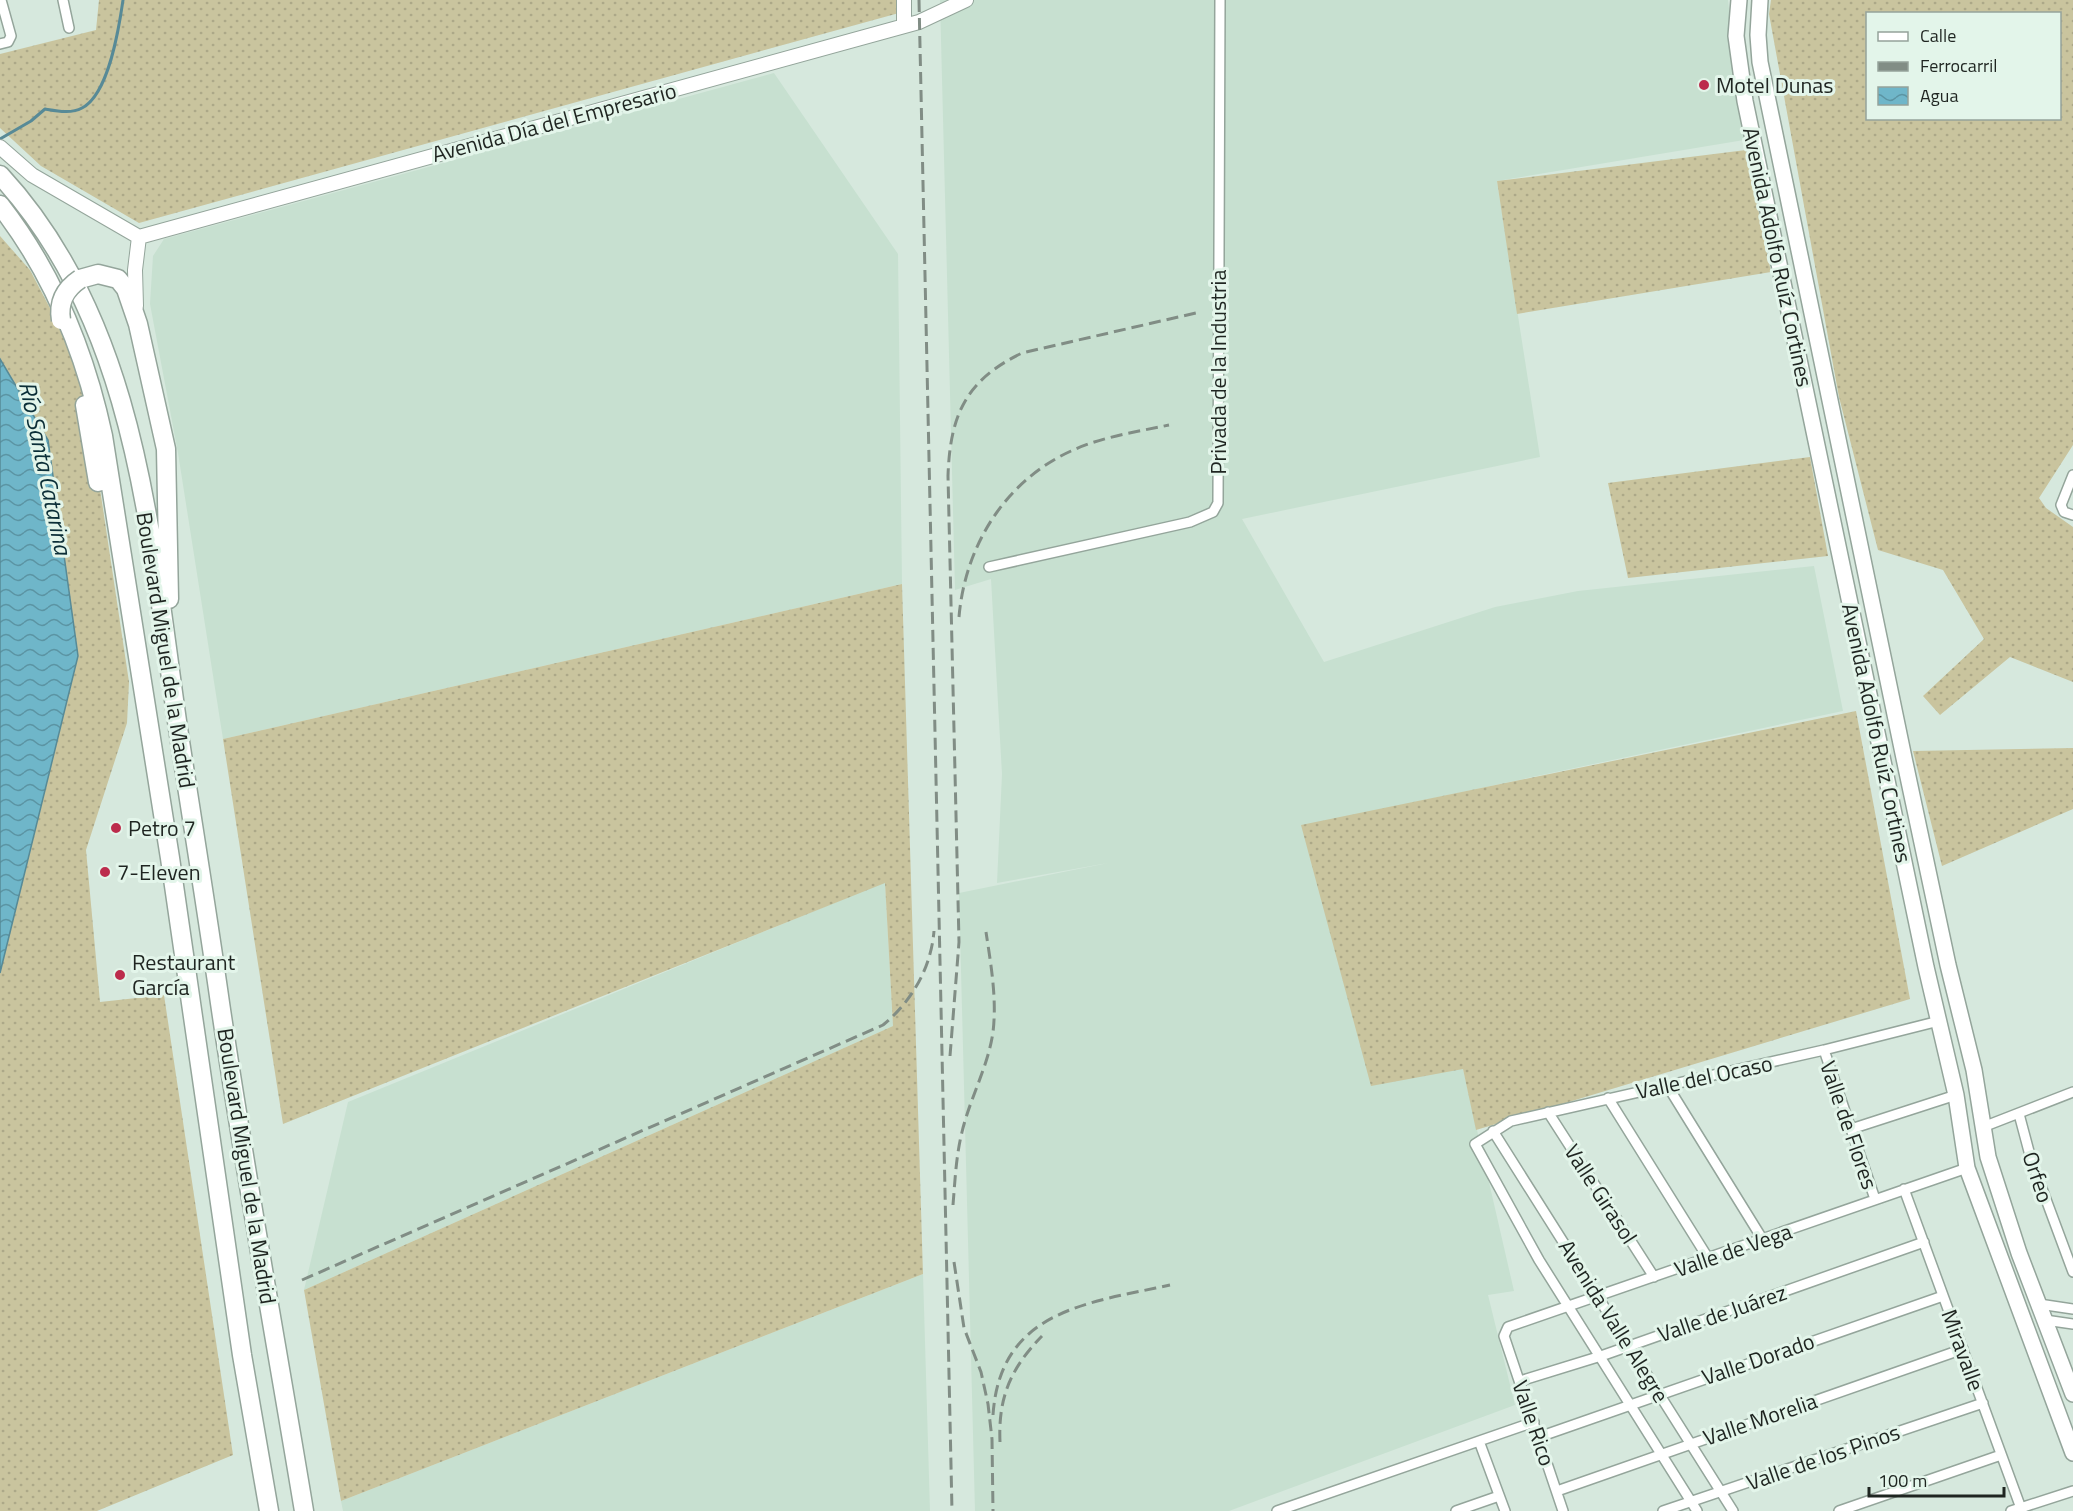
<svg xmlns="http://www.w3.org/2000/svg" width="2073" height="1511" viewBox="0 0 2073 1511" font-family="'Titillium Web',sans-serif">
<defs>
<pattern id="grass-dots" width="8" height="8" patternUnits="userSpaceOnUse" patternTransform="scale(1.5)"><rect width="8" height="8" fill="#c9c49e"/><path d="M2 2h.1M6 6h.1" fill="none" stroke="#aca888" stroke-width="1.8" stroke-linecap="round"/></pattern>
<pattern id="water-waves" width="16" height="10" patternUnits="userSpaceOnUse" patternTransform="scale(1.5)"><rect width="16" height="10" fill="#6fb6c9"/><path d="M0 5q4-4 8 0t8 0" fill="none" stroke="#5b94a3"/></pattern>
</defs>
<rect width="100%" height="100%" fill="#d6e8dd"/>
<path fill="#c7e0d0" d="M940 0H1728L1744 140 1497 181 1540 457 1242 519 1324 662 1495 607 1578 591 1814 566 1843 711 1302 826 1463 1069 1514 1291 1488 1295 1515 1405 1229 1511H975L959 893 1108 863 997 883 1002 774 991 579 955 590Z
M774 73 898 254 902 584 223 739 178 453 150 304 153 256 164 239Z
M885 882 893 1026 304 1290 348 1102Z
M923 1274 930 1511H343L341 1501Z"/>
<path fill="url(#grass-dots)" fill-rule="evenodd" d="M99 0H899V13L139 223 41 166 0 128V54L96 30Z
M1771 0H2073V445L2039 498 2046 508 2073 527V682L2010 657 1940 715 1923 696 1984 639 1943 570 1878 550 1839 397 1769 14ZM1868 14H2060V118H1868Z
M1746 150 1771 272 1517 314 1497 181Z
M0 236 30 270 62 331 79 380 94 449 129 682 127 723 86 850 100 1002 164 995 233 1455 97 1511H0Z
M1810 457 1828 556 1628 578 1608 483Z
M902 584 923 1274 341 1501 304 1290 893 1026 885 883 283 1124 223 739Z
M1856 711 1910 999 1476 1130 1463 1069 1371 1086 1301 825Z
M2073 748V809L1942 866 1913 751Z"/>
<path fill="url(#water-waves)" stroke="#578a97" stroke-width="1.5" d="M0 359 48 440 78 656 0 973Z"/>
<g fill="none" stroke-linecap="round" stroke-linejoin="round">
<path stroke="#578a97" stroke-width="3" d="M0 139 31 121 45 109C57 111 71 114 82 108 109 94 119 28 123 0"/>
<defs>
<path id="street" d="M63 0 69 28
M0 44 8 42 11 36 1 0
M2073 475 2061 505 2064 512 2073 515
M989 567 1190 522 1213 512 1218 503 1220 0
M1824 1050 1875 1199
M1667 1085 1763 1240
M1608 1098 1708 1258
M1548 1112 1654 1277
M2019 1114 2031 1159 2073 1272
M1983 1127 2073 1092
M1851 1129 1956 1095
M1493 1131 1733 1511
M1904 1189 2022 1511
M2039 1304 2073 1309
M2045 1320 2073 1324
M1520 1381 1601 1356 1924 1242
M1539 1437 1943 1296
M1479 1441 1505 1511
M1557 1491 1963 1349
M1277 1511 1534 1422
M1456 1511 1499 1496
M1563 1511 1504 1336 1508 1327 1967 1168
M1663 1511 1983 1403
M1697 1511 1539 1260 1475 1144 1511 1121 1824 1050 1939 1021
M1839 1511 2001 1455
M2011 1511 2073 1491"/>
<path id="secondary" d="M904 0V26
M0 147 32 175 139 237
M139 237 919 22 966 0
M136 306 135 270 139 237"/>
<path id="primary" d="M1739 0 1736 36 1745 101 1926 967 1956 1095 1967 1168 2073 1453
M1760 0 1758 35 1760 62 1904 758 1948 965 1974 1070 1988 1157 2019 1253 2073 1394"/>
<path id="highway" d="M0 175C138 324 150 537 178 728 192 820 207 911 220 1003 245 1173 276 1342 304 1511
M0 205C53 273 85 352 103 436L170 858 242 1355 269 1511
M80 279 98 274 118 279 126 289 138 324 166 449 169 599
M85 405 98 482"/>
</defs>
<use href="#street" stroke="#94a59b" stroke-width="12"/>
<use href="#secondary" stroke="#94a59b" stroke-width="16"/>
<use href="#primary" stroke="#94a59b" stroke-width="18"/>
<use href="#highway" stroke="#94a59b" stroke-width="21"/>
<use href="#street" stroke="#fff" stroke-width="9"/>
<use href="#secondary" stroke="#fff" stroke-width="14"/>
<use href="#primary" stroke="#fff" stroke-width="15"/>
<use href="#highway" stroke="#fff" stroke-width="18"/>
<path stroke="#818d85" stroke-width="3" stroke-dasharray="12 6" stroke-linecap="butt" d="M919 0 952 1511
M959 617C965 546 1005 481 1071 451 1101 437 1136 432 1169 425
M950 1056 959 942 948 476C950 415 966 380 1022 353L1200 312
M953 1205C955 1181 956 1156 962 1132 970 1098 988 1067 993 1032 997 999 991 965 986 932
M954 1262 964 1328 981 1372 988 1404 992 1439 993 1511
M302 1280 883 1025C912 1001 931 968 934 931
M993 1415C1000 1310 1088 1303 1170 1285
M1000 1442C998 1397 1011 1368 1042 1336"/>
<defs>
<path id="highway-bridge" d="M61 320C58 302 65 289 80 279"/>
</defs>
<use href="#highway-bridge" stroke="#94a59b" stroke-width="21" stroke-linecap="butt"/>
<use href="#highway-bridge" stroke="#fff" stroke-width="18"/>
</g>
<g fill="#bc2c4c" stroke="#e3f5ea" stroke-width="2">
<circle cx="1704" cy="85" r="6"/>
<circle cx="116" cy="828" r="6"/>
<circle cx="105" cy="872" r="6"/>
<circle cx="120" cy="975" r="6"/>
</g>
<g text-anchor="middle" stroke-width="6" stroke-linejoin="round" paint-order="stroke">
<g font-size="22" fill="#1f2521" stroke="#e3f5ea" text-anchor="start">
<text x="1716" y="93">Motel Dunas</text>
<text x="128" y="836">Petro 7</text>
<text x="117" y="880">7-Eleven</text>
<text x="132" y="970">Restaurant<tspan x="132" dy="25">García</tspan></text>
</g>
<g font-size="22" fill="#1f2521" stroke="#e3f5ea">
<text transform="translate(554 122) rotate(-15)" y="8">Avenida Día del Empresario</text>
<text transform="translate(1778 257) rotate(78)" y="8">Avenida Adolfo Ruíz Cortines</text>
<text transform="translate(1218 372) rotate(-90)" y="8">Privada de la Industria</text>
<text transform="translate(166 650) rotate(81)" y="8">Boulevard Miguel de la Madrid</text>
<text transform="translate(1877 733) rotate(78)" y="8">Avenida Adolfo Ruíz Cortines</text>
<text transform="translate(1704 1077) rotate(-12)" y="8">Valle del Ocaso</text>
<text transform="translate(1849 1125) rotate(71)" y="8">Valle de Flores</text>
<text transform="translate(247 1166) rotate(81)" y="8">Boulevard Miguel de la Madrid</text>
<text transform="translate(2038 1177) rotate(71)" y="8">Orfeo</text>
<text transform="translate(1601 1194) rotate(57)" y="8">Valle Girasol</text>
<text transform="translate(1733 1250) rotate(-19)" y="8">Valle de Vega</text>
<text transform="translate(1722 1313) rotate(-19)" y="8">Valle de Juárez</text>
<text transform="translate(1614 1321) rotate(58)" y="8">Avenida Valle Alegre</text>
<text transform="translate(1963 1350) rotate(70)" y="8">Miravalle</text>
<text transform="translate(1758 1359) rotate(-19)" y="8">Valle Dorado</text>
<text transform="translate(1760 1419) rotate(-19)" y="8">Valle Morelia</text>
<text transform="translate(1534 1423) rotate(71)" y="8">Valle Rico</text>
<text transform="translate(1823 1457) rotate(-19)" y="8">Valle de los Pinos</text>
</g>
<g font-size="24" font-style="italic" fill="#0b2e37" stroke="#e3f5ea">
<text transform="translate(45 468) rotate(78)" y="8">Río Santa Catarina</text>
</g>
</g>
<rect x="1866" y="12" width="195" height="108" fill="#e3f5ea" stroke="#95a29a" stroke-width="1.5"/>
<rect x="1878" y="32" width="30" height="9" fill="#ffffff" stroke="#95a29a" stroke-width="1.5"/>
<text x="1920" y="42" font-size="18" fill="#1f2521">Calle</text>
<rect x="1878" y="62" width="30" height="9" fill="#818d85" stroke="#95a29a" stroke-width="1.5"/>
<text x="1920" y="72" font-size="18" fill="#1f2521">Ferrocarril</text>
<rect x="1878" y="87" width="30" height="18" fill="url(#water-waves)" stroke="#95a29a" stroke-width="1.5"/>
<text x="1920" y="102" font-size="18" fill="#1f2521">Agua</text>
<path d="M1869 1487v9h135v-9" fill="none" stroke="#1f2521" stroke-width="3"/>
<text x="1878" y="1487" font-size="18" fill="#1f2521" stroke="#e3f5ea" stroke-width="4.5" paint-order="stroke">100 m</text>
</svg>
